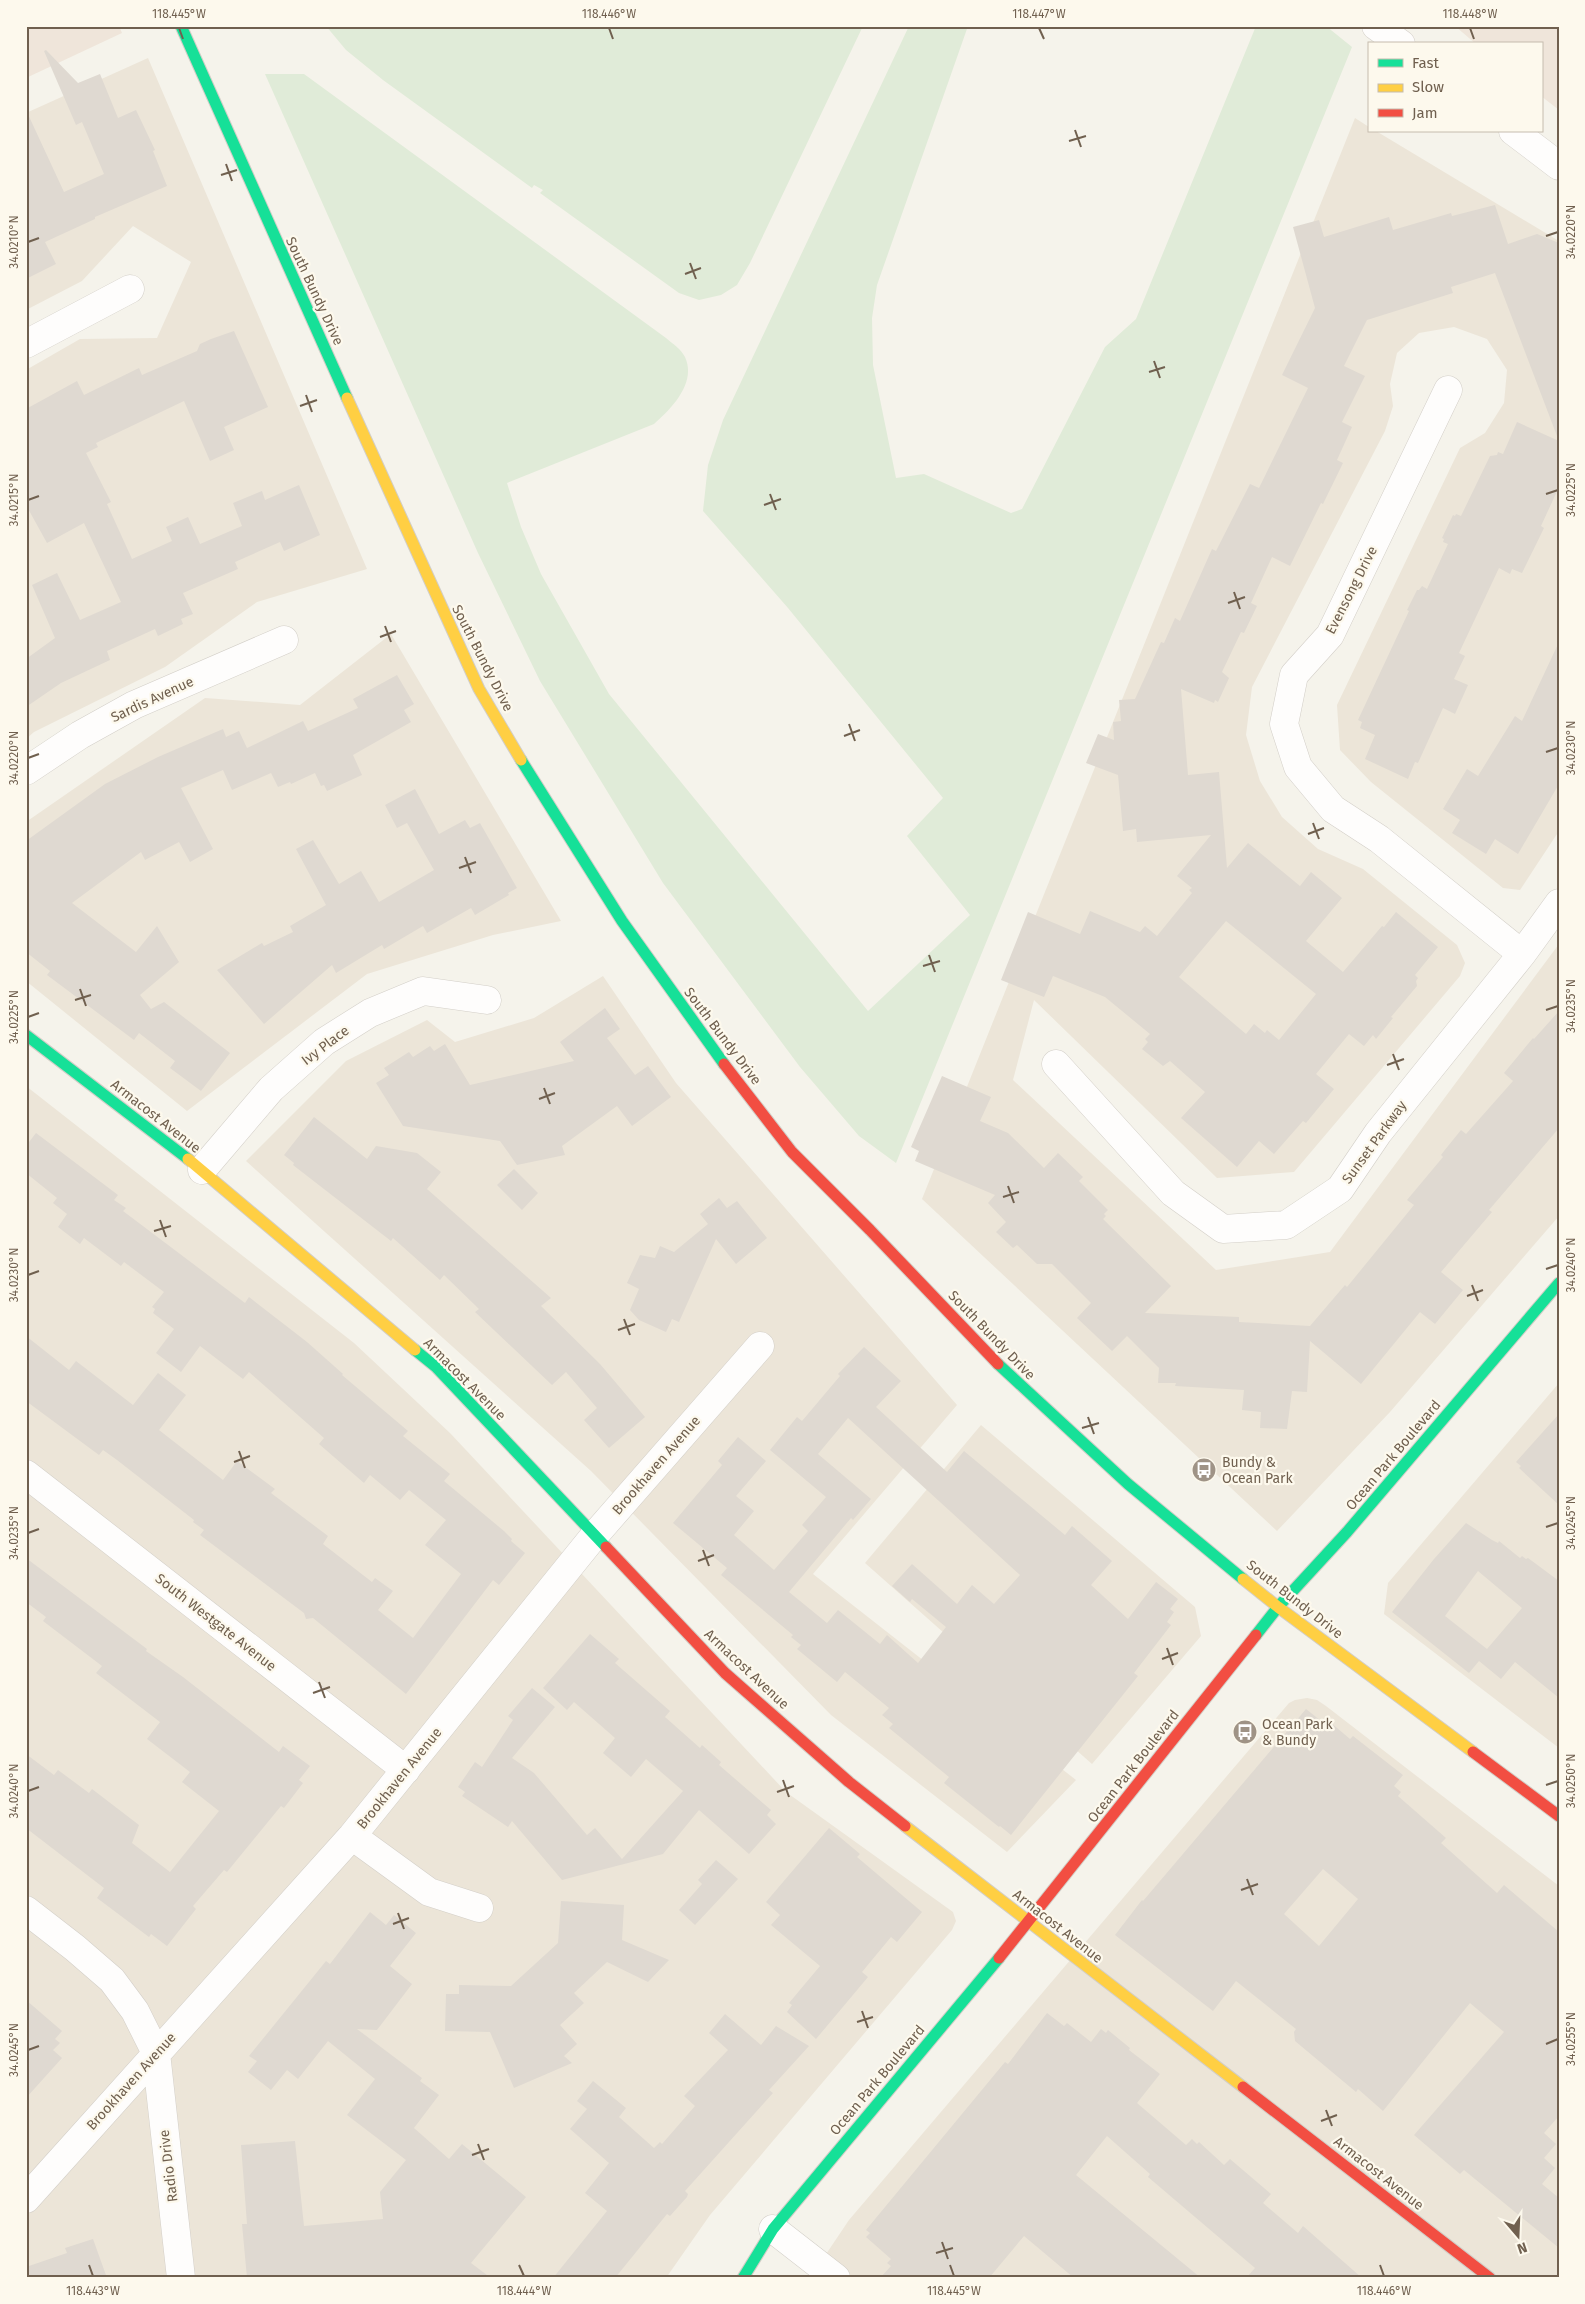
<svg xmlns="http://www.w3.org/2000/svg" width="1585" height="2304" viewBox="0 0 1585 2304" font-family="'Fira Sans',sans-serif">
<rect width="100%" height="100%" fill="#f5f3eb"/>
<path fill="#ece5d8" d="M148 58 367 569 257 602 165 667 34 732 26 739V370L80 339 157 338 191 262 133 226 82 281 26 310V113Z
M1355 118 1369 127V131H1376L1559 241V831L1520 890 1503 888 1371 782 1340 750 1337 705 1460 448 1485 433 1504 403 1507 370 1487 339 1454 327 1419 333 1397 353 1390 384 1393 406 1385 431 1252 687 1246 735 1260 781 1282 817 1318 849 1363 869 1457 945 1465 963 1460 976 1294 1172 1217 1178 1034 1000 1013 1080 1216 1270 1330 1252 1559 944V1216L1390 1412 1277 1531 922 1199Z
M391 634 561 921 493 935 367 974 187 1111 26 981V822L205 698 300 705Z
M603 976 676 1083 957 1405 813 1574 1076 1780 1007 1852 831 1715 591 1471 246 1161 346 1061 427 1020 455 1042 534 1018Z
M26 1086 354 1343 450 1433 786 1792 953 1912 956 1921 952 1930 710 2215 666 2278H26Z
M1559 1383V1748L1384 1614 1388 1583Z
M981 1425 1195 1607 1201 1636 1092 1764 865 1563Z
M1307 1698 1317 1700 1326 1706 1559 1886V2278H810L849 2220 1289 1703 1295 1700Z"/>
<path fill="#efe5da" d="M26 26H119L122 33 26 78Z
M1455 26H1559V110L1541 96V44H1476Z"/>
<path fill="#e0ebd8" d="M326 26H863L750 263 737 285 721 295 699 300 679 293 540 193 543 190 534 185 532 188 383 80 346 50Z
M909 26H968L877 285 872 318 873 365 896 478 924 474 1011 513 1022 509 1105 347 1136 319 1256 26H1326L1352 47 896 1163 859 1136 800 1067 663 883 540 681 478 553 265 74H304L666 338C673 344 681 349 685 357 697 383 671 409 654 424L507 483 521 527 541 574 609 694 868 1011 970 915 907 836 943 798 788 608 703 511 708 465 723 420Z"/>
<path fill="#dfd9d1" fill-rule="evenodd" d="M46 50 78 83 100 74 118 118 136 110 155 150 153 151 167 186 95 217V219L45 242 56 264 26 279V110L64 192 104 174 82 122 76 125 44 51Z
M1495 205 1508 244 1537 234 1559 243V436H1557L1495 273 1451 287 1453 293 1367 320 1344 366 1365 376 1342 422 1352 427 1337 460 1343 463 1323 504 1321 503 1290 566 1272 557 1251 603 1257 606 1244 633 1241 632 1222 672 1229 678 1218 702 1215 700 1214 703 1181 689 1188 775 1219 772 1227 868 1248 843 1300 886 1311 872 1342 898 1306 941 1343 972 1382 926 1384 927 1396 912 1438 947 1415 975 1418 978 1416 981 1417 986 1391 1017 1393 1018 1376 1039 1373 1035 1364 1046 1349 1034 1316 1074 1334 1089 1306 1123 1303 1121 1274 1154 1259 1141 1237 1167 1181 1118 1205 1092 1170 1061 1163 1066 1142 1049 1148 1042 1145 1039 1150 1034 1105 997 1053 976 1044 997 1001 980 1028 912 1080 934 1090 911 1140 932 1145 926 1157 936 1192 893 1189 890 1192 888 1177 876 1211 835 1137 842 1136 829 1123 831 1118 775 1086 763 1098 734 1114 740 1113 722 1121 721 1119 700 1135 699 1161 642 1164 643 1175 618 1180 621 1212 549 1216 551 1250 484 1259 488 1308 388 1282 375 1315 308 1293 227 1319 220 1324 237 1389 217 1393 230 1451 213 1452 216ZM1226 921 1316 994 1279 1040 1267 1030 1265 1033 1254 1024 1246 1034 1179 977Z
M234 331 268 407 224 427 234 450 210 461 184 401 96 443 98 447 86 453 111 502 107 504 132 559 172 541 166 527 188 517 200 544 242 526 233 503 262 491 265 500 299 485 320 535 284 551 280 542 235 562 238 569 183 593 193 614 181 619 183 624 158 636 155 629 107 651 110 660 61 683 26 707V659L55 638 32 585 57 573 80 620 121 602 84 523 47 543 26 505V409L77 381 84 395 139 368 142 375 197 351 200 344 211 339Z
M1517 422 1559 441V487L1541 526 1544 528 1522 573 1512 569 1510 574 1499 568 1459 653 1465 656 1454 679 1468 685 1455 714 1443 708 1418 763 1415 762 1408 779 1365 759 1375 735 1360 728 1362 722 1358 720 1409 611 1407 610 1417 590H1419L1422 586 1427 589 1448 544 1443 542 1444 539 1442 538 1453 515 1455 516 1456 514 1461 516 1490 456 1497 455 1498 452 1503 454Z
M1559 642V784L1518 854 1495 839 1486 854 1452 833 1460 820 1443 809 1467 769 1478 776 1515 716 1522 721Z
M397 675 414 704 404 710 411 722 353 755 362 775 327 791 324 785 321 786 315 773 291 784 290 782 278 787 271 773 232 790 223 770 181 788 213 849 190 862 179 842 145 860 141 852 72 903 136 952 157 926 179 962 140 995 151 1009 164 1002 230 1053 201 1091 170 1068 175 1061 139 1033 134 1040 47 975 50 971 26 952V841L105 784 158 757 223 729 226 737 239 731 247 748 303 721 308 731 358 708 353 699Z
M415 789 439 834 465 820 470 828 480 823 517 888 508 893 509 895 475 915 471 908 427 933 423 926 384 949 382 945 336 973 332 965 264 1024 217 970 262 943 264 946 293 932 290 926 326 905 296 849 313 840 339 884 361 871 379 902 434 870 407 823 397 828 385 805Z
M605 1008 620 1029 607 1038 635 1075 648 1066 671 1097 632 1126 617 1106 562 1146 565 1155 517 1165 500 1141 403 1126 376 1083 389 1075 384 1068 409 1052 413 1057 430 1046 434 1051 445 1044 470 1085 574 1061 560 1042Z
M1559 1011V1128L1489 1210 1492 1212 1441 1272 1463 1290 1435 1324 1420 1312 1361 1384 1310 1341 1307 1392 1292 1391 1287 1429 1260 1428 1261 1412 1242 1410 1244 1390 1175 1386 1176 1383H1158L1159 1368 1127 1336 1112 1351 1077 1318 1091 1303 1052 1264H1037L1017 1245 1013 1248 996 1232 1006 1222 988 1203 995 1195 915 1161 919 1151 911 1147 942 1076 991 1097 980 1121 1008 1133 1044 1168 1058 1153 1083 1177 1079 1181 1108 1210 1104 1214 1106 1216 1103 1219 1171 1286 1145 1313 1239 1317V1322L1310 1326 1345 1285 1347 1287 1414 1205 1407 1200 1443 1157 1441 1155 1444 1151 1461 1130 1466 1134 1513 1081 1504 1073 1533 1038 1534 1039Z
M314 1117 367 1159 376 1146 417 1153 441 1172 427 1189 551 1298 541 1306 600 1364 645 1417 609 1448 584 1420 597 1408 566 1372 552 1385 475 1312 479 1309 444 1275 440 1280 393 1238 391 1241 293 1165 294 1163 284 1155Z
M36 1133 118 1195 114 1200 126 1208 123 1211 245 1303 249 1297 307 1342 343 1374 342 1375 408 1431 403 1436 450 1474 444 1481 504 1531 512 1539 511 1541 525 1553 499 1585 493 1580 406 1694 313 1618 306 1619 304 1613 200 1535 204 1530 193 1522 194 1520 117 1460 103 1450 99 1455 26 1401V1336L69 1370 76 1361 133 1405 158 1373 186 1395 159 1430 223 1480 237 1461 275 1489 271 1493 328 1536 323 1544 372 1582 375 1578 393 1591 378 1610 413 1638 461 1574 425 1545 446 1520 409 1490 400 1500 370 1475 364 1483 319 1444 324 1438 249 1372 243 1379 200 1346 181 1372 156 1353 174 1329 153 1313 155 1309 152 1307 164 1292 124 1262 121 1266 84 1238 80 1244 58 1227 67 1214 53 1203 57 1198 26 1173V1146Z
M514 1169 538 1193 522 1210 497 1185Z
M719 1198 727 1208 737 1201 767 1238 736 1264 716 1239 679 1322 672 1319 666 1332 639 1320 630 1310 639 1289 627 1283 640 1255 655 1258 660 1246 674 1252 708 1224 700 1214Z
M864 1347 901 1381 876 1407 947 1472 964 1451 1065 1535 1072 1526 1112 1561 1091 1585 1128 1619 1156 1582 1178 1599 1170 1609 1174 1612 1167 1622 1171 1625 1134 1673 1138 1676 1011 1835 1000 1826 999 1827 944 1783 949 1777 889 1728 893 1724 882 1715 889 1708 845 1672 837 1682 797 1649 801 1645 791 1637 793 1635 721 1575 727 1568 673 1523 722 1465 718 1461 738 1437 766 1461 736 1496 754 1511 734 1535 774 1570 808 1531 802 1525 826 1497 770 1450 797 1417 802 1421 840 1376 838 1374ZM848 1418 1020 1575 994 1604 972 1585 957 1604 912 1564 892 1586 910 1602 912 1599 946 1627 918 1663 887 1635 880 1644 838 1610 827 1623 789 1592 851 1518 853 1520 871 1499 818 1454Z
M1559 1414V1505L1519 1468 1521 1466 1516 1462Z
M1466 1523 1492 1540 1498 1543 1499 1541 1520 1558 1522 1556 1526 1559 1528 1558 1559 1581V1698L1515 1662 1501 1679 1479 1661 1469 1673 1392 1612 1434 1559ZM1478 1571 1522 1608 1487 1649 1445 1616Z
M26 1558 147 1649 146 1651 183 1677 279 1752 283 1746 310 1766 299 1780 303 1783 284 1808 281 1806 227 1872 224 1870 193 1906 196 1909 167 1946 151 1934 149 1937 97 1898 104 1888 26 1828V1754L54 1775 58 1770 89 1793 92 1789 139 1825 132 1843 170 1872 219 1811 182 1782 190 1772 147 1739 160 1722 96 1673 102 1666 43 1621 46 1617 26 1602Z
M590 1634 619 1659 615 1663 670 1711 665 1717 700 1748 702 1745 721 1762 719 1765 771 1810 767 1815 776 1824 749 1854 699 1810 663 1854 562 1880 512 1821 508 1827 462 1796 465 1792 458 1787 475 1762 482 1767 513 1720 508 1716 532 1688 555 1707 512 1758 534 1773 587 1835 595 1828 622 1859 683 1791 646 1759 631 1777 603 1753 615 1738 574 1702 567 1710 543 1688Z
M1306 1709 1326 1725 1330 1722 1350 1739 1353 1736 1403 1775 1394 1786 1401 1792 1398 1796 1446 1838 1441 1843 1497 1893 1504 1885 1559 1932V2116L1544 2133 1556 2144 1544 2158 1555 2168 1542 2184 1559 2198V2248L1464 2170 1460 2174 1414 2135 1504 2032 1470 2003 1383 2111 1358 2089 1356 2092 1295 2041 1294 2032 1296 2029 1236 1981 1213 2011 1115 1935 1142 1900 1143 1901ZM1323 1869 1358 1899 1319 1946 1284 1914Z
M829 1828 860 1854 857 1857 922 1912 897 1942 891 1937 862 1972 868 1977 816 2039 787 2012 792 2005 789 2003 820 1966 771 1925 780 1915 766 1902Z
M716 1860 738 1879 695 1925 679 1910 702 1884 698 1880Z
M561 1901 624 1905 622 1940 669 1960 648 1982 607 1962 574 1993 584 2003 560 2025 577 2044 564 2056 572 2063 514 2088 490 2032 445 2031 446 1994H459V1985L511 1986 558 1943Z
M370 1912 386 1925 394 1915 416 1933 390 1966 412 1984 377 2030 357 2029 422 2078 420 2081 439 2095 414 2128 449 2159 462 2144 526 2197 471 2263 491 2278H247L242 2224H247L241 2145 295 2141 304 2226 383 2219 380 2192 406 2160 347 2115 375 2079 328 2041 298 2079 287 2070 271 2090 248 2072 257 2061 249 2056 326 1961 330 1964Z
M26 2000 62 2031 55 2039 60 2043 53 2050 62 2058 26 2098Z
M1047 2013 1064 2026 1067 2023 1091 2042 1101 2029 1106 2033 1108 2030 1130 2048 1129 2050 1160 2074 1137 2103 1186 2145 1192 2139 1197 2144 1199 2142 1224 2165 1230 2159 1271 2194 1263 2203 1298 2233 1303 2226 1362 2278H1246L1255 2268 1148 2177 1150 2174 1107 2136 1076 2175 1201 2278H1074L1024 2236 989 2278H880L891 2266 887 2263 891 2259 866 2237 870 2233 866 2230 1005 2062 1008 2064Z
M725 2014 761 2045 776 2026 809 2046 769 2090 773 2093 685 2191 688 2194 687 2197 670 2216 667 2214 615 2278H553L607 2211 585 2193 609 2163 570 2129 587 2109 577 2101 593 2081 626 2108 619 2117 654 2148 660 2142 662 2144 695 2106 684 2096 728 2050 709 2033Z
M93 2239 107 2278H26V2267L67 2253 65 2248Z"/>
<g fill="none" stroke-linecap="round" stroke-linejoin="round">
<defs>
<path id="street" d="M1376 26 1401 44
M1513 131 1559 166
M26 344 130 289
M1448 390 1330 635 1294 675 1284 724 1298 767 1333 809 1379 839 1522 954
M26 771 80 735 134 705 284 640
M1056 1064 1173 1193 1223 1229 1286 1225 1340 1189 1378 1133 1522 954 1559 903
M202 1170 271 1089 324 1042 370 1013 423 991 487 1000
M26 1474 406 1770
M352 1836 429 1892 479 1908
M26 1910 75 1948 112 1980 135 2011 156 2053 181 2278
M26 2199 352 1836 594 1536 760 1346
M773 2229 836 2278"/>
<path id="fast" d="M181 26 347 398
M521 760 622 921 724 1064
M26 1035 188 1159
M415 1350 436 1367 606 1547
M998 1364 1128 1484 1243 1579
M1256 1635 1278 1607 1347 1532 1559 1283
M743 2278 773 2229 999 1958"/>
<path id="slow" d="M347 398 479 689 521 760
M188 1159 415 1350
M1243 1579 1278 1607 1473 1752
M905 1826 1243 2087"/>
<path id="jam" d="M724 1064 792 1152 870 1230 998 1364
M606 1547 725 1673 849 1782 905 1826
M1473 1752 1559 1816
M999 1958 1256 1635
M1243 2087 1490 2278"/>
</defs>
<use href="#street" stroke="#d3cfc8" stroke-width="29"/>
<use href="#fast" stroke="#d2cec7" stroke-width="13"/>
<use href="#slow" stroke="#d2cec7" stroke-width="13"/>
<use href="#jam" stroke="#d2cec7" stroke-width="13"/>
<use href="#street" stroke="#fefdfc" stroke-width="28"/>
<use href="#fast" stroke="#16e098" stroke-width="11"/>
<use href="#slow" stroke="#ffcf43" stroke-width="11"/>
<use href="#jam" stroke="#f24e42" stroke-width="11"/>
</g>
<path fill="none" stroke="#70604f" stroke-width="2" d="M179 28 183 39M609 28 613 39M1039 28 1044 39M1470 28 1474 39M1075 130 1081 147M1069 141 1086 136M226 164 232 181M221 175 237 170M1546 236 1558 232M28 242 39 238M690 263 696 279M685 274 701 268M1154 361 1160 378M1149 372 1165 367M306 395 312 412M300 406 317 400M770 494 776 510M1546 494 1558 490M28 500 39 496M764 505 781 499M1234 592 1240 609M1228 603 1245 597M385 626 391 642M380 637 396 631M849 724 855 741M844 736 860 730M1546 752 1558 748M28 758 39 754M1313 823 1319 839M1308 834 1324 828M465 857 471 873M459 868 476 862M929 955 935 972M923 966 940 961M80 989 86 1006M75 1000 91 995M1546 1010 1558 1006M28 1017 39 1013M1393 1054 1399 1070M1387 1065 1404 1059M544 1088 550 1104M539 1099 555 1093M1008 1186 1014 1203M1003 1197 1019 1192M160 1220 166 1237M154 1231 171 1226M1546 1269 1558 1265M28 1275 39 1271M1472 1285 1478 1301M1467 1296 1483 1290M624 1319 630 1335M618 1330 635 1324M1088 1417 1094 1434M1082 1428 1099 1423M239 1451 245 1468M234 1462 250 1456M1546 1527 1558 1523M28 1533 39 1529M703 1550 709 1566M698 1561 714 1555M1167 1648 1173 1665M1162 1659 1178 1653M319 1682 325 1698M313 1693 330 1687M783 1780 789 1797M1546 1785 1558 1781M28 1791 39 1787M777 1792 794 1786M1247 1879 1253 1895M1241 1890 1258 1884M398 1913 404 1929M393 1924 409 1918M862 2011 868 2028M857 2022 873 2017M1546 2044 1558 2039M28 2050 39 2046M1326 2110 1332 2126M1321 2121 1337 2115M478 2144 484 2160M472 2155 489 2149M942 2242 948 2259M936 2253 953 2248M89 2265 93 2276M519 2265 524 2276M950 2265 954 2276M1380 2265 1384 2276"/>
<defs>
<symbol id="bus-disc" viewBox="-11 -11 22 22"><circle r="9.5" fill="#9f9386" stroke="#fdf9ed"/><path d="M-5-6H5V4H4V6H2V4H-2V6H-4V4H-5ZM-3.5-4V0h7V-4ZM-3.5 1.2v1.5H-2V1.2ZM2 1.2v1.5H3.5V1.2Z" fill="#fff"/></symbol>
</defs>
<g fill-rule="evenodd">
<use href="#bus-disc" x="1190" y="1456" width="28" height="28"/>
<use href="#bus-disc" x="1231" y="1718" width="28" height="28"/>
</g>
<g text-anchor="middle" stroke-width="4.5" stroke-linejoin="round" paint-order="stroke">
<g font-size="14" fill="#70604f" stroke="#fdf9ed">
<text transform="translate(315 291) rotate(65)" y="5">South Bundy Drive</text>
<text transform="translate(1351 590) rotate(-63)" y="5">Evensong Drive</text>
<text transform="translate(483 658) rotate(63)" y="5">South Bundy Drive</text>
<text transform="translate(152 699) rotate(-25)" y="5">Sardis Avenue</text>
<text transform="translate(723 1036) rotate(53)" y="5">South Bundy Drive</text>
<text transform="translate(325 1045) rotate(-37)" y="5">Ivy Place</text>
<text transform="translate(156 1116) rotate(38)" y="5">Armacost Avenue</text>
<text transform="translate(1374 1142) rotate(-54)" y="5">Sunset Parkway</text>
<text transform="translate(992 1335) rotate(46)" y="5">South Bundy Drive</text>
<text transform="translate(465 1379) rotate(45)" y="5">Armacost Avenue</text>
<text transform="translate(1393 1455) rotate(-50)" y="5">Ocean Park Boulevard</text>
<text transform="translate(656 1465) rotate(-49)" y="5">Brookhaven Avenue</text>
<text transform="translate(1295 1599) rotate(38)" y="5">South Bundy Drive</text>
<text transform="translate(216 1622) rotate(38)" y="5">South Westgate Avenue</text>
<text transform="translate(747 1669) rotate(43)" y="5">Armacost Avenue</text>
<text transform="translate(1133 1766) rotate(-52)" y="5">Ocean Park Boulevard</text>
<text transform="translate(399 1778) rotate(-51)" y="5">Brookhaven Avenue</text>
<text transform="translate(1058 1926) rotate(38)" y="5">Armacost Avenue</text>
<text transform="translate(877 2080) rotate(-50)" y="5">Ocean Park Boulevard</text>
<text transform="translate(131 2081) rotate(-48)" y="5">Brookhaven Avenue</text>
<text transform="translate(168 2166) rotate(-97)" y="5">Radio Drive</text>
<text transform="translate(1379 2173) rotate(38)" y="5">Armacost Avenue</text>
</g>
<g font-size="14" fill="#70604f" stroke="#fdf9ed" text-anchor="start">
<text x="1222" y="1467">Bundy &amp;<tspan x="1222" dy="16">Ocean Park</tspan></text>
<text x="1262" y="1729">Ocean Park<tspan x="1262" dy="16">&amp; Bundy</tspan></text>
</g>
</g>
<rect width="1585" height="2304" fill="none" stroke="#fdf9ed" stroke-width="55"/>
<rect x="1368" y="42" width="175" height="90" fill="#fdf9ed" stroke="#c5bcae"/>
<rect x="1378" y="59" width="25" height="8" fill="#16e098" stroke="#c5bcae"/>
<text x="1412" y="68" font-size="15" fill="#70604f">Fast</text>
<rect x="1378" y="84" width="25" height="8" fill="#ffcf43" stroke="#c5bcae"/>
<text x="1412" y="92" font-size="15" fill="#70604f">Slow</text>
<rect x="1378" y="109" width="25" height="8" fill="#f24e42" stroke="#c5bcae"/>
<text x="1412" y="118" font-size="15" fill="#70604f">Jam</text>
<g transform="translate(1518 2236) rotate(161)" stroke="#fdf9ed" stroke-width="4" paint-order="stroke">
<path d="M0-4L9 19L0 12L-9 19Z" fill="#70604f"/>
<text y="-8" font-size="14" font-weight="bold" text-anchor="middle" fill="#70604f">N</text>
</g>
<rect x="28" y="28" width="1530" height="2248" fill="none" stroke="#70604f" stroke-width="2"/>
<g font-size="12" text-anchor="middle" fill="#70604f">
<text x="179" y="18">118.445°W</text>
<text x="609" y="18">118.446°W</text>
<text x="1039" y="18">118.447°W</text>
<text x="1470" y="18">118.448°W</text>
<text transform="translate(1571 232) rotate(-90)" y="4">34.0220°N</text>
<text transform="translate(14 242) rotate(-90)" y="4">34.0210°N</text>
<text transform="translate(1571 490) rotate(-90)" y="4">34.0225°N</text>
<text transform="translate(14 500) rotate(-90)" y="4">34.0215°N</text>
<text transform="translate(1571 748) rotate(-90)" y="4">34.0230°N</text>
<text transform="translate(14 758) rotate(-90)" y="4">34.0220°N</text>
<text transform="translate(1571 1006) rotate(-90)" y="4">34.0235°N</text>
<text transform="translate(14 1017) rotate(-90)" y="4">34.0225°N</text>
<text transform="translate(1571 1265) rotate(-90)" y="4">34.0240°N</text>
<text transform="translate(14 1275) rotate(-90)" y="4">34.0230°N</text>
<text transform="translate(1571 1523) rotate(-90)" y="4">34.0245°N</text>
<text transform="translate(14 1533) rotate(-90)" y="4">34.0235°N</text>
<text transform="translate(1571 1781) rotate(-90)" y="4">34.0250°N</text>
<text transform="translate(14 1791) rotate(-90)" y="4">34.0240°N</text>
<text transform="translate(1571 2039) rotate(-90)" y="4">34.0255°N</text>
<text transform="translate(14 2050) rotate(-90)" y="4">34.0245°N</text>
<text x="93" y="2295">118.443°W</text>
<text x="524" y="2295">118.444°W</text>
<text x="954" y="2295">118.445°W</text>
<text x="1384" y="2295">118.446°W</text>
</g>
</svg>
